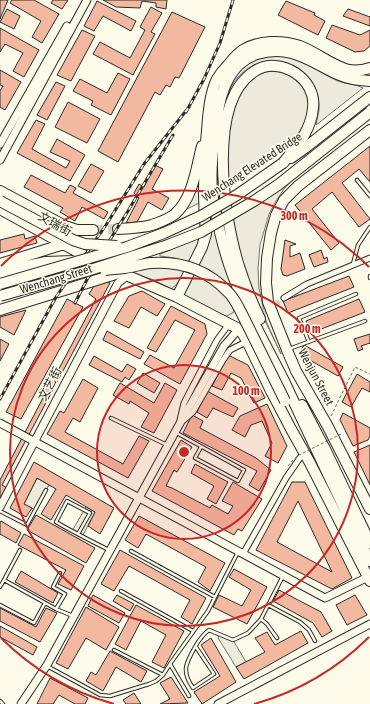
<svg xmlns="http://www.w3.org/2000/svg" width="370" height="704" viewBox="0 0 370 704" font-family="'Asap Condensed','Noto Sans SC',sans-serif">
<rect width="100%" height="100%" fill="#fdfbea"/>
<path fill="#ecebdb" stroke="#74746e" d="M275 55C301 56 316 71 338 81 346 84 356 84 363 88L316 125C317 120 318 115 319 110 320 93 311 76 297 68 293 66 289 66 285 65 281 64 277 62 273 62 258 59 242 71 234 82 230 88 228 95 225 102 232 72 244 60 275 55Z
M273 71C286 72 300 78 305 91 307 95 309 101 309 106 309 110 306 123 303 127 299 134 293 139 286 145 268 161 248 176 227 189V136L238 95 251 78 265 72Z
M200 166 201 202 179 213Z
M295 177 284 189 276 201 269 214 260 245 258 269 259 288 266 321 281 354 254 298 243 272 231 221 258 204Z
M216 229 246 314 199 265 206 248 210 232Z
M201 237 191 262 175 258 160 256V254Z
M158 265 186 270 176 285 171 289 154 280 125 271Z
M195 273C209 279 231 297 234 312L227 316 222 317 182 296Z"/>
<path fill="#eceadb" stroke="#74746e" d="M37 478 49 485 35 510 24 504Z
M86 507 95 512 82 537 72 531Z
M219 634 233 640 246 662 236 667 218 638Z"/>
<path fill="#f2b8a0" stroke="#2b2b2b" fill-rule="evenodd" d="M0 0H8L0 19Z
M12 0H34L59 14 42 43 32 37 41 21 10 3Z
M53 0H68L62 9 51 3Z
M103 0H167L166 9 156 7V3L142 1 140 8 116 7Z
M97 1 136 21 131 31 103 16 94 31 84 26Z
M286 1 315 13 314 15 325 21 318 35 278 15Z
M151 7 162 13 151 32 155 34 133 75 93 54 100 42 130 58 145 30 140 27Z
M7 9 20 16 14 29 0 22Z
M348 9 370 17V26L343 16Z
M172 12 205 27 179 78 175 77 170 87 166 85 160 95 155 92 118 162 98 151Z
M332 25 360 35 370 30V46L364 51 355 52 326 38Z
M0 28 39 50 24 77 13 71 23 53 5 44 0 52Z
M82 30 95 36 71 81 57 75Z
M0 70 21 82 5 110 0 107V91L3 86 0 85Z
M118 73 130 79 111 115 91 105 93 101 73 91 80 79 107 93Z
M56 82 65 86 47 120 37 115Z
M68 102 100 119 87 143 55 127Z
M36 120 45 124 32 149 66 168 70 161 50 152 57 139 85 155 70 181 17 153Z
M370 146V182L359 169 342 183 370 219 359 227 332 192 312 209 339 243 331 250 295 205Z
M91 164 104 171 91 193 78 186Z
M155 165 163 169 152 189 169 198 162 210 148 202 137 222 126 223 139 198 134 193 139 184 144 187Z
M31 175 65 193 70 185 76 188 73 193 108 212 104 219 82 207 75 221 60 212 63 208 24 187Z
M24 234 25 239 35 236 37 243 0 253V240Z
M285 240 296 244 290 246V257L300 253 305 269 287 276 283 275 281 269Z
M321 250 324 259 327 257 328 262 314 267 309 255Z
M349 276 354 287 288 313 283 301Z
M99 278 110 283 2 485 7 488 0 501V480L44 396 39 394 48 376 54 378 96 299 89 294Z
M142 291 165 304 157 316 141 307 129 328 114 321 129 296Z
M67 299 83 307 21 419 6 412Z
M359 299 365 312 311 333 306 321Z
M171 306 205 324 207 334 180 384 144 364 150 355 174 368 195 330 175 320 156 352 147 348Z
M26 310 14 335 0 327V317Z
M107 331 144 352 140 359 103 340Z
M370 334V343L361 346 363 349 358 351 354 339Z
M0 339 9 344 0 361Z
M304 345 343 367 338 376 299 354Z
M228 355 248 365 265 398 254 403 241 378 231 373 222 390 212 386Z
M94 356 122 372 127 364 136 369 129 380 125 377 122 382 89 365Z
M143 373 160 383 154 393 137 383Z
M357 374 370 382V392L362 388 351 407 342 402Z
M83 379 98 388 80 422 73 418 65 432 123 464 139 436 149 441 128 478 47 434 60 411 64 413Z
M120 383 154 403 165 383 177 390 154 433 141 427 149 413 130 401 129 404 113 395Z
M207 391 238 408 233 417 213 408 207 418 197 412Z
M267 404 287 446 278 463 265 456 272 443 262 421 251 425 245 437 232 430 240 416Z
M343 413 370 428V436L368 440 353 446 340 420Z
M192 415 203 421 200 428 256 458 271 470 259 491 249 485 257 471 183 433Z
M181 440 192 447 177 472 174 470 166 486 172 488 210 508 212 505 228 514 233 506 222 501 233 482 262 499 242 531 238 529 234 535 152 491Z
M370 445V485L354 452Z
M34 462 114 508 100 534 88 526 95 512 66 495 51 520 41 514 56 489 37 478 24 504 32 508 26 517 10 508Z
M195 464 228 482 216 504 207 499 214 486 191 473Z
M292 482H305L352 578 332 589 256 550ZM298 501 332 572 277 542Z
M36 515 95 548 86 563 27 530Z
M139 516 225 563 210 591 198 582 206 567 146 534 138 548 125 540Z
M1 521 21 533 16 543 0 534V523Z
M24 534 84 566 71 590 58 584 66 570 18 545Z
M120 550 206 598 192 624 181 617 190 600 129 566 114 591 101 584Z
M234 569 267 587 247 624 213 607 219 595 242 606 251 590 229 577Z
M21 571 58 593 53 603 15 582Z
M279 590 321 612 332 631 322 637 313 623 273 601Z
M93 595 125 613 119 623 88 606Z
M117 595 134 604 130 611 113 601Z
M355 595 367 615 347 625 336 605Z
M136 605 184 631 164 668 152 662 166 635 141 621 126 650 115 644Z
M86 607 119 627 106 650 86 638 68 669 56 663Z
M0 608 36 627 46 608 57 613 40 642 0 621Z
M0 626 37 647 33 655 0 637Z
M301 631 308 643 244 679 236 667 265 652 255 638 267 632 275 645Z
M211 638 236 682 202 704 194 692 220 676 201 645Z
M110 651 147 671 141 682 116 667 103 691 86 681 91 672 96 675Z
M171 677 188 703 160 704 170 699 160 683Z
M50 678 88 698 85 704H75L59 695 53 704H37Z
M134 693 141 704H126L123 700Z"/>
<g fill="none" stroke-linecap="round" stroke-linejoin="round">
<path stroke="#d3d1c4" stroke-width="5" stroke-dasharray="5 2.5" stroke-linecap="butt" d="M257 317 284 298"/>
<path stroke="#d3d1c4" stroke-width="10" stroke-dasharray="10 5" stroke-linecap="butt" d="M93 230 118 229"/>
<defs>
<path id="lane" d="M357 180 370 196
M353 264 358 245 370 227
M370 276V278
M309 342 299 318 356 294
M289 349 365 321
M111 418 167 445
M175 432 244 470 238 481 195 458 201 447
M0 511 27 525 46 490
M78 534 90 513 67 501 56 522C73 532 91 541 109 550
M131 551 215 597
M4 580 20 550
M0 587 4 580 56 609 73 616
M121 591 193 631
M0 605 34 623 45 603
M268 605 300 622 309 630 315 641
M56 609 65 594 53 587 60 573
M261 619 267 624 277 638
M196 647 214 674 193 688C181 671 186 663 195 647 199 640 202 635 209 630L233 640 248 633 261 619 283 576
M114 650 163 675
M47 666 100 695 110 696 149 684 156 681 163 675 170 664
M189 696 170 664 208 611 238 552
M0 701 3 704"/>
<path id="street" d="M284 298 307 284 370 258
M180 420 184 403 217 340 229 324
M184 420 193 412 223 360 230 350 242 344 248 343
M243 554 286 478 304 452"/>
<path id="secondary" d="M0 144 67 26
M0 160 87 0
M0 423 325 598 368 577
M0 507 118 283 127 276
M21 704 47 665 179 425 224 346 237 331
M218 704 370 624"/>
<path id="highway" d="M370 81C358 80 348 79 337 74 309 61 291 44 257 54 229 63 220 92 217 119 214 142 210 167 212 190 213 201 216 213 218 224 222 241 226 257 232 273 246 311 267 347 285 383 313 443 341 502 370 561
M370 130 298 186 284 200 276 215 271 233 267 258 266 283 268 302 287 350 296 371 327 425 370 509
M291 158 305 148 370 97
M0 191 65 226 77 230H93
M0 209 96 262 177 297 237 328 243 334 248 343 271 391 291 429 310 463 370 581
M118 229C130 228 142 228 152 225 160 222 169 219 175 214 193 198 196 169 202 146
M0 264 64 244
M0 274 22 267 46 262 72 261
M177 297 202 247 206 234C205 220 204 205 204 191 204 175 206 158 206 142 208 123 208 97 217 79 220 74 224 69 228 65 233 59 237 54 243 50 259 40 282 40 300 46 316 52 332 66 349 70 355 71 364 70 370 68
M0 310 119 273
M260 319C251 301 244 282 238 263 224 217 206 101 255 71 280 55 317 79 313 108 311 131 297 146 283 163
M302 405 325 449 370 543"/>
</defs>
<use href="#lane" stroke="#2b2b2b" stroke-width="4.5"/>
<use href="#street" stroke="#2b2b2b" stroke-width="7"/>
<use href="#secondary" stroke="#2b2b2b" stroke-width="9"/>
<use href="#highway" stroke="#2b2b2b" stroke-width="12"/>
<path stroke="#6a6964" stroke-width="1" stroke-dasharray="3 2" stroke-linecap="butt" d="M331 416 355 367 370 374"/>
<use href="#lane" stroke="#fdfbea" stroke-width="2.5"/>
<use href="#street" stroke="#fdfbea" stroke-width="5"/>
<use href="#secondary" stroke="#fdfbea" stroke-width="7"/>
<use href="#highway" stroke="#fdfbea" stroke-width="10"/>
<defs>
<path id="rail" d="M186 112 204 79 220 43 233 0
M75 303 96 262 128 211 173 135
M0 399 56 297 106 225 144 164 189 107"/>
</defs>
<use href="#rail" stroke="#2b2b2b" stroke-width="3"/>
<use href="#rail" stroke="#fdfbea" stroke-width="1.5" stroke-dasharray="4.5" stroke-linecap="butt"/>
<defs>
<path id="highway-bridge" d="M0 201 73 240 85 244 117 246
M105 270C111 269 118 269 124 268 133 267 142 264 151 263 181 261 206 269 227 291 234 297 238 306 242 314L285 401
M0 284 127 247 164 233 201 216 237 195 283 163
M0 296 87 271 168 245 201 232 254 201 278 185 370 112"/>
</defs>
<use href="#highway-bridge" stroke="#2b2b2b" stroke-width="12" stroke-linecap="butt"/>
<path stroke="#6a6964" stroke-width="1" stroke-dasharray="3 2" stroke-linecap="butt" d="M288 466 293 460 299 455 341 434"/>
<use href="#highway-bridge" stroke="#fdfbea" stroke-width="10"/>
</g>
<circle cx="184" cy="452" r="87" fill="#c62828" fill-opacity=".12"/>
<g fill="none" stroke="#c62828" stroke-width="2">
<circle cx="184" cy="452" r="87"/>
<circle cx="184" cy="452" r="174"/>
<path d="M369 637A261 261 0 0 1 254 704M114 704A261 261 0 0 1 1 638M1 266A261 261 0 0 1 369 267"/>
</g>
<g text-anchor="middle" stroke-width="3" stroke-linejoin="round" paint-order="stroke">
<g font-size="12" fill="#2b2b2b" stroke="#fdfbea">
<text transform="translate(252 167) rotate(-33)" y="4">Wenchang Elevated Bridge</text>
<text transform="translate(55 224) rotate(29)" y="4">文瑞街</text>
<text transform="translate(56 279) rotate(-17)" y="4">Wenchang Street</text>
<text transform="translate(316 377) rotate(62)" y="4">Wenjun Street</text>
<text transform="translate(50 384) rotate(-62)" y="4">文艺街</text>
</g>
</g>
<circle cx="184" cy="452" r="6" fill="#c62828" stroke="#fdfbea" stroke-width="2"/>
<g font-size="12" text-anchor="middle" font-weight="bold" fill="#c62828" stroke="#fdfbea" stroke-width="3" stroke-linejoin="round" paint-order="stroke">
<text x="294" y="220">300 m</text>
<text x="307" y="333">200 m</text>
<text x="246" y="395">100 m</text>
</g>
</svg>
